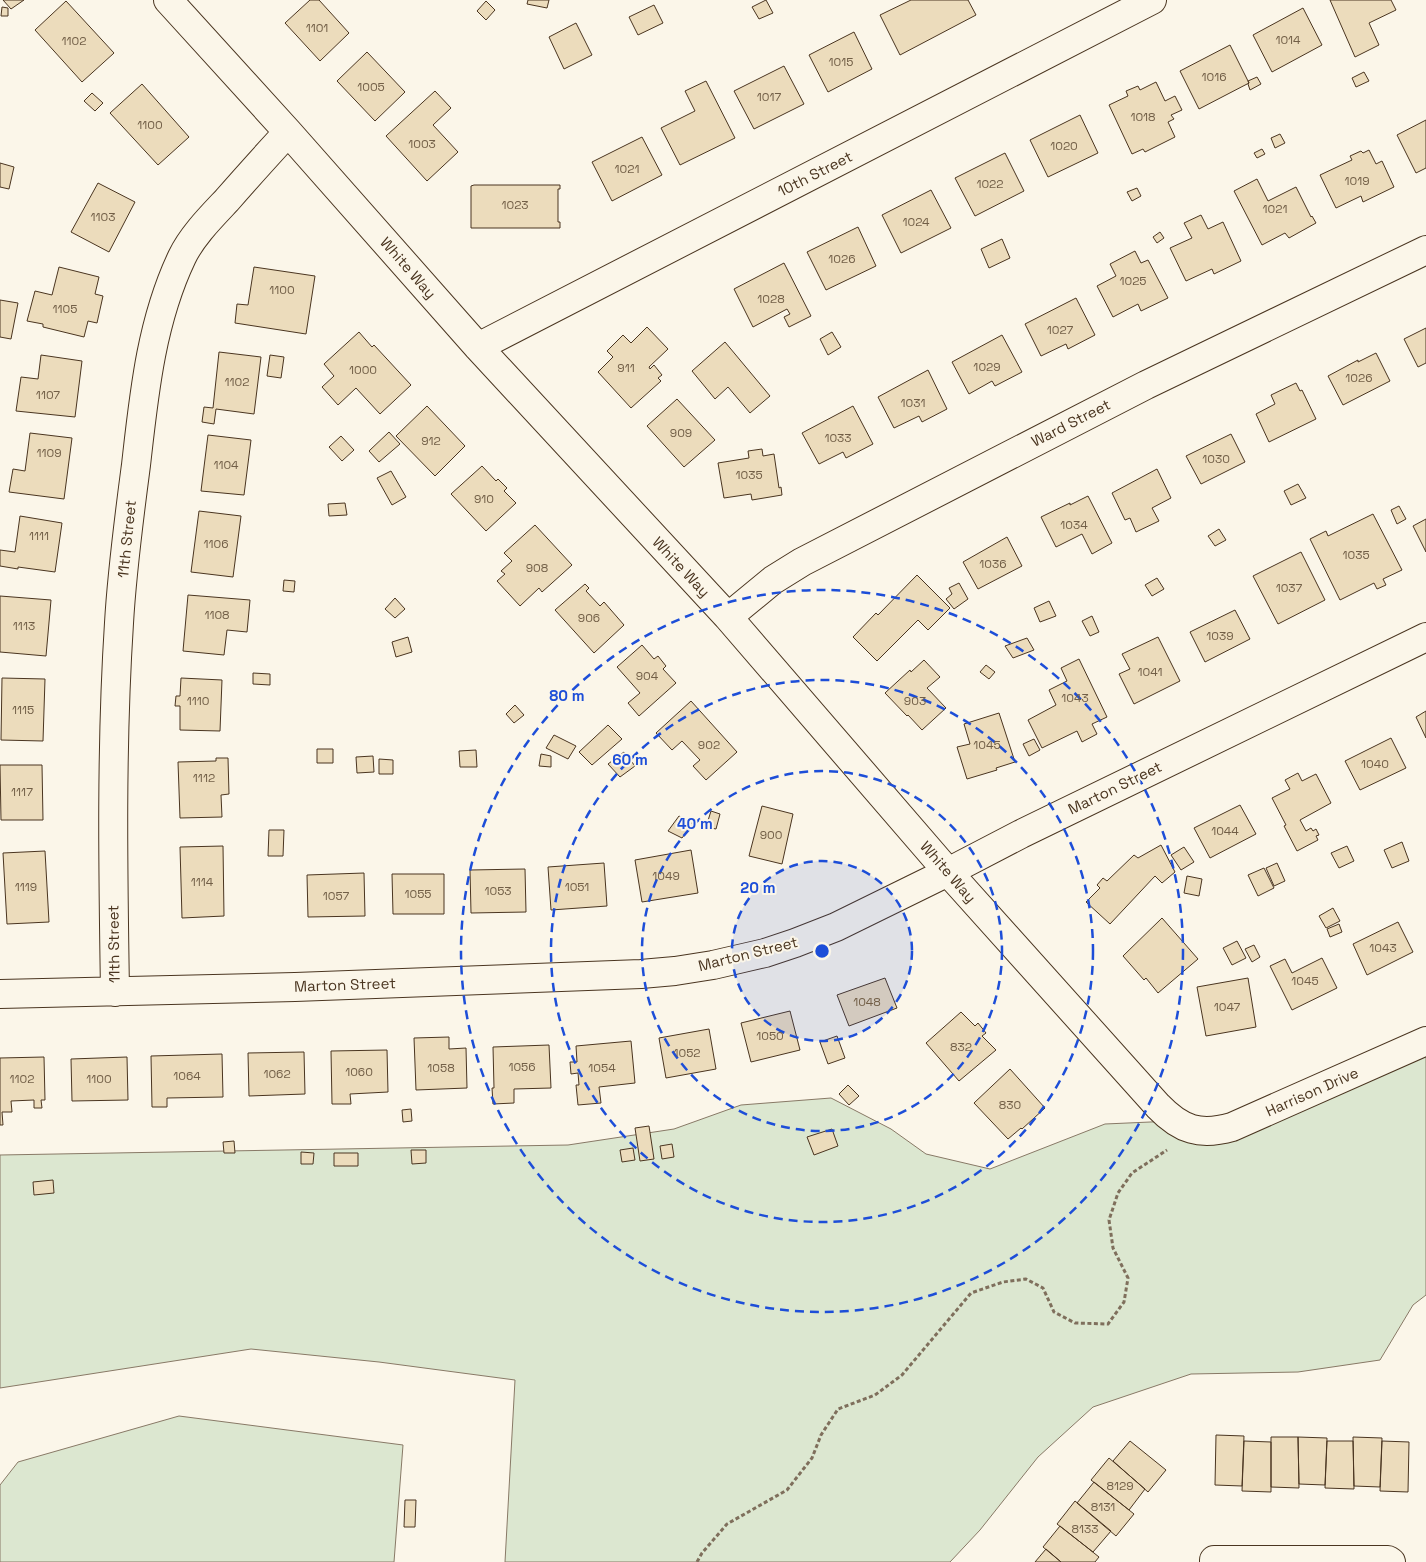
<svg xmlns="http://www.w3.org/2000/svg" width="1426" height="1562" viewBox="0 0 1426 1562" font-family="'Space Grotesk',sans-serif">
<rect width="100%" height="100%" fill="#fbf6e9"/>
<path fill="#dce7d0" stroke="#887966" d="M1426 1040V1295L1413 1305 1380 1360 1298 1372 1191 1374 1093 1407 1038 1457 980 1530 950 1562H505L515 1380 379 1362 251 1349 0 1388V1155L568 1145 674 1129 741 1105 831 1098 891 1129 926 1154 990 1169 1105 1124 1173 1121 1196 1130Z
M179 1416 403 1445 394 1562H0V1485L18 1462Z"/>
<path fill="#ecdcbc" stroke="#4a3520" d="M3 0H24L11 9Z
M310 0H319L349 33 320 61 285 23Z
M528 0H549L547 8 527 4Z
M766 0 773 13 759 19 752 7Z
M911 0H968L976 15 900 55 880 15Z
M1330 0H1391L1396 10 1369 23 1379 45 1355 57Z
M66 1 114 53 82 82 35 30Z
M486 1 495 10 486 20 477 11Z
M654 5 663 23 638 35 629 17Z
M2 7 8 8V16H1Z
M1303 8 1322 45 1272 72 1253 35Z
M576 23 592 55 564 69 549 37Z
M854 32 872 69 828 92 809 55Z
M1230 45 1249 83 1199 109 1180 71Z
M367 52 405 92 375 121 337 81Z
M784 66 804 104 754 129 734 91Z
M1364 72 1369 81 1356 87 1352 78Z
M1257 77 1261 84 1250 90 1248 84 1249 83 1248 81Z
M706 81 735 138 680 165 661 128 695 111 685 91Z
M1156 82 1165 101 1175 96 1182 110 1171 115 1174 119 1168 122 1175 137 1145 152 1143 149 1132 154 1109 105 1128 96 1126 91 1138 86 1140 90Z
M142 84 189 137 158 165 110 113Z
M435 91 451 108 433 125 458 152 427 181 386 136Z
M92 93 103 103 95 111 84 101Z
M1080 115 1098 153 1048 177 1030 140Z
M1426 120V168L1416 173 1397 135Z
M1280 134 1285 143 1275 148 1271 138Z
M642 137 662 175 612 201 592 162Z
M1262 149 1265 154 1257 158 1254 153Z
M1369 150 1376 164 1382 161 1394 187 1363 202 1361 196 1336 208 1320 175 1352 160 1350 156 1361 151 1363 153Z
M1005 153 1024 191 975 216 955 178Z
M0 163 14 167 9 189 0 187Z
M1257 179 1268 201 1296 187 1311 217 1312 216 1316 223 1289 238 1285 233 1262 245 1234 191Z
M98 183 135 202 109 252 71 232Z
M474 185H560V189H558V222H560V228H471V186Z
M1137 188 1141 196 1132 201 1127 192Z
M931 190 951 228 901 253 882 215Z
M1201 215 1208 229 1223 222 1241 261 1214 274 1212 269 1186 281 1170 248 1192 238 1184 223Z
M858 227 876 266 826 290 807 252Z
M1160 232 1164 238 1157 243 1153 237Z
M1002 239 1010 258 989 268 981 249Z
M1135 251 1141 263 1148 260 1168 298 1141 311 1138 304 1113 317 1097 286 1116 276 1110 264Z
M784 263 811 316 789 327 784 317 790 314 787 309 753 327 734 289Z
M59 267 99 277 95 294 103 296 97 323 88 321 84 337 43 327V324L27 321 35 291 52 295Z
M254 267 315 276 306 334 235 323 237 304 248 305Z
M1076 298 1095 335 1068 349 1066 344 1041 356 1025 324Z
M0 300 18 303 11 339 0 337Z
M647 327 668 349 649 367 650 369 654 365 662 375 658 378 661 381 631 408 598 372 613 357 607 351 623 335 631 343Z
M1426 328V363L1418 367 1404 339Z
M359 332 372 347 374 345 411 385 380 414 356 388 338 405 322 387 334 376 324 364Z
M832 332 841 347 828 355 820 339Z
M1002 335 1022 372 995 386 992 381 969 394 952 362Z
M725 342 770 396 750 413 728 387 715 399 692 371Z
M219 352 261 357 254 414 216 409 214 424 202 422 204 407 213 408Z
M1376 353 1390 381 1343 405 1328 376 1358 360V362Z
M41 355 82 361 75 417 16 411 21 377 38 379Z
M270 355 284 357 281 378 267 376Z
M928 370 947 409 922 422 919 416 894 428 878 397Z
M1296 383 1300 391 1302 390 1316 419 1269 442 1256 414 1275 404 1271 395Z
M677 399 715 440 684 467 647 426Z
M427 406 465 446 435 476 396 436Z
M853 406 873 444 846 458 843 452 819 464 802 433Z
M389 432 400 444 379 462 369 451Z
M30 433 72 438 64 499 9 492 13 469 25 471Z
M1231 434 1245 462 1201 484 1186 456Z
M208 435 251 440 244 495 201 491Z
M341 436 354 450 342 461 329 447Z
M762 449 763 456 774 454 779 488 781 487 782 495 752 500 751 494 724 498 718 463 749 458 748 451Z
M482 466 496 481 498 479 507 488 504 491 516 503 486 531 451 494Z
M1157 469 1171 498 1152 508 1159 521 1136 532 1130 518 1125 520 1112 493Z
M391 471 406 497 392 505 377 478Z
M1298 484 1306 498 1291 505 1284 491Z
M1088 496 1112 543 1092 554 1082 534 1056 547 1041 517 1070 503V505Z
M345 503 347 515 329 516 328 504Z
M1399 506 1406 519 1397 524 1391 510Z
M199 511 241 516 233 577 191 572Z
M1373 514 1402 570 1383 579 1386 585 1377 589 1374 583 1340 600 1310 539 1326 531 1328 536Z
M20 516 62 523 55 572 18 567V569L0 566V550L15 552Z
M1426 519V552L1413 526Z
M535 525 572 565 542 592 539 588 520 606 497 581 505 574 501 571 512 561 504 553Z
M1219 529 1226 540 1215 546 1208 536Z
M1007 537 1022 566 978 589 963 562Z
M1301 552 1325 600 1278 624 1253 576Z
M917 575 950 608 928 630 918 620 877 661 853 637 876 613 878 615Z
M1157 578 1164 589 1152 596 1145 585Z
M284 580 295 581 294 592 283 591Z
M959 583 968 599 954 609 946 599 952 594 949 588Z
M585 584 589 588 586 591 600 606 604 602 624 625 594 653 555 610Z
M188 595 250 600 247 632 227 630 224 655 183 651Z
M0 596 51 600 46 656 0 652Z
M395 598 405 609 395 618 385 609Z
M1049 601 1056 616 1040 622 1034 608Z
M1235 610 1250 639 1205 662 1190 632Z
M1092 616 1099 632 1090 636 1082 621Z
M408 637 412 652 396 657 392 642Z
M1158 637 1180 681 1134 704 1119 674 1130 669 1122 654Z
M1027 638 1034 650 1013 658 1005 646Z
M642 645 654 659 658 656 666 666 663 669 676 683 639 716 628 703 640 693 617 667Z
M1079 659 1107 717 1092 724 1097 734 1082 742 1077 731 1042 748 1028 720 1056 705 1049 690 1067 681 1061 668Z
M924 660 940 677 927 688 946 708 922 730 908 715 907 716 885 693 910 670 911 672Z
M986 665 995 672 989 679 980 672Z
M253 673 270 674V685L253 684Z
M2 678 45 679 43 741 1 740Z
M181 678 222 680 220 731 180 730V706H175L176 696H180Z
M691 701 737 752 706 780 693 766 700 760 682 741 672 750 656 733Z
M515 705 524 715 514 723 506 714Z
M1426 711V738L1416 717Z
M999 713 1015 762 996 768 997 770 967 779 957 747 970 744 964 724Z
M608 725 622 739 592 765 579 752Z
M554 735 576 746 568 759 546 748Z
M1391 738 1406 768 1360 790 1345 761Z
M1034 739 1040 750 1029 756 1023 744Z
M317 749H333V763H317Z
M476 750 477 767H460L459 751Z
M624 752 635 766 620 777 608 764Z
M541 754 551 756V767L539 766Z
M373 756 374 772 357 773 356 757Z
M216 758H228L229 794 221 795 222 817 180 818 178 762 216 761Z
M379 759 393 760V774H379Z
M0 765H42L43 820H1Z
M1298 773 1302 781 1316 774 1331 803 1300 820 1306 831 1311 828 1313 831 1316 829 1319 835 1316 836 1318 840 1297 851 1284 826 1286 825 1272 798 1290 789 1285 780Z
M1240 805 1256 834 1210 858 1194 828Z
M762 806 793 814 782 864 749 856Z
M711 811 720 814 716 829 706 827Z
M679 816 693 824 682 838 668 831Z
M269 830H284L283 856H268Z
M1402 842 1409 861 1392 868 1384 850Z
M1161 845 1175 872 1162 883 1155 876 1110 924 1086 902 1100 888 1097 885 1103 878 1107 881 1134 855 1138 858Z
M223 846 224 916 182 918 180 847Z
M1347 846 1354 861 1339 868 1331 853Z
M1184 847 1194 862 1181 870 1171 855Z
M691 850 698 893 642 902 635 860Z
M45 851 49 922 7 924 3 853Z
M604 863 607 906 551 910 548 867Z
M1277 863 1285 881 1274 886 1266 868Z
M1264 868 1274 888 1258 896 1248 875Z
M525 869 526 912 471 913 470 870Z
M364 873 365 916 308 917 307 875Z
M392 874H444V914H393Z
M1187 876 1202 879 1199 896 1184 893Z
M1333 908 1340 921 1326 928 1319 916Z
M1162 918 1198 959 1158 993 1146 978 1144 980 1123 956Z
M1398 922 1413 952 1367 975 1353 944Z
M1339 924 1342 932 1330 937 1327 929Z
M1237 941 1246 958 1232 965 1223 948Z
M1254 945 1260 957 1252 962 1245 949Z
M1322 958 1337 988 1292 1010 1270 966 1285 959 1292 973Z
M885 978 897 1008 849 1026 837 995Z
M1248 978 1256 1027 1206 1036 1197 987Z
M790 1011 800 1050 751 1062 741 1023Z
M961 1012 975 1026 978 1023 986 1033 982 1036 996 1050 959 1081 926 1043Z
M709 1029 716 1069 666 1078 659 1038Z
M837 1036 845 1058 828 1064 820 1042Z
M449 1037V1049L466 1048 467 1088 416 1090 414 1038Z
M631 1041 635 1083 599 1087 601 1103 578 1105 576 1085H579L578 1073 571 1074 570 1062H577L576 1046Z
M549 1045 551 1088 514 1089V1103L493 1104 492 1088H494L493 1047Z
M387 1050 388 1092 350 1094 351 1104H332L331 1051Z
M304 1052 305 1094 249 1096 248 1053Z
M222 1054 223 1097 167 1098V1107H152L151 1056Z
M44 1057 45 1100H41L42 1108H34V1100L11 1101 12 1112H2L3 1125H0V1058Z
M127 1057 128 1100 72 1101 71 1059Z
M1010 1069 1045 1108 1022 1129 1021 1128 1008 1139 974 1103Z
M848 1085 859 1096 849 1105 839 1094Z
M411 1109 412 1121 403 1122 402 1110Z
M649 1126 654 1159 640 1161 635 1128Z
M832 1129 838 1146 814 1155 807 1137Z
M234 1141 235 1153H224L223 1142Z
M672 1144 674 1157 662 1159 660 1146Z
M633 1148 635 1160 622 1162 620 1150Z
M411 1150H426V1163L412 1164Z
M301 1152 314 1153 313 1164H301Z
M334 1153H358V1166H334Z
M53 1180 54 1193 34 1195 33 1182Z
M1216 1435 1244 1436 1242 1486 1215 1485Z
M1271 1437H1298L1299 1488 1271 1487Z
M1298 1437 1327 1438 1325 1485 1299 1484Z
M1353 1437 1382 1438 1380 1487 1354 1486Z
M1130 1441 1166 1470 1148 1492 1113 1461Z
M1244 1441 1271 1442V1492L1242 1491Z
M1327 1441H1353L1354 1489 1325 1488Z
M1382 1441 1409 1442 1408 1492 1380 1491Z
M1109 1458 1145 1489 1129 1510 1091 1480Z
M1094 1482 1134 1514 1116 1536 1077 1503Z
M405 1500H416L415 1527H404Z
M1075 1501 1111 1531 1093 1552 1057 1524Z
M1060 1526 1099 1557 1095 1562H1061L1043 1547Z
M1046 1549 1061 1562H1035Z"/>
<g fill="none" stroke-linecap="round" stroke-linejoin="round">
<defs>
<path id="street" d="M168 0 288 132 478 347 728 617 948 872 1158 1106C1181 1130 1200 1136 1232 1127L1426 1041
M478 347 1152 0
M728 617 773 580 802 562 1146 385 1426 250
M115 992C113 869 111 746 119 623 122 570 129 518 136 465 144 394 151 322 182 257 192 236 211 217 227 200 247 177 267 155 288 132
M0 994 295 987 641 974 675 971 713 965 765 953 795 943 836 927 948 872 1021 834 1426 637
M1214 1562V1560H1388L1391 1562"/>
</defs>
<use href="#street" stroke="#4a3520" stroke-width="30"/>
<path stroke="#7f6f5c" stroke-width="3" stroke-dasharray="4 2.5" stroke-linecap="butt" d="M697 1562 702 1553 727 1524 787 1490 812 1458 821 1435 838 1409 875 1395 902 1375 971 1293 1003 1282 1026 1279 1043 1288 1054 1312 1075 1323 1108 1324 1124 1302 1128 1278 1113 1248 1109 1220 1118 1193 1132 1173 1167 1150"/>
<use href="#street" stroke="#fbf6e9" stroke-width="28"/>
</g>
<circle cx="822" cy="951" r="90" fill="#1d4ed8" fill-opacity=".12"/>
<g fill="none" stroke="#1d4ed8" stroke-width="2.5" stroke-dasharray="9 6">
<circle cx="822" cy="951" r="90"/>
<circle cx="822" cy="951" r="180"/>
<circle cx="822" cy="951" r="271"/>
<circle cx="822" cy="951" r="361"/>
</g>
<g text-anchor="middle" stroke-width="4" stroke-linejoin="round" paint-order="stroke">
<g font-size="12" fill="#725f47">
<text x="317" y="32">1101</text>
<text x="1288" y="44">1014</text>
<text x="74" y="45">1102</text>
<text x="841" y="66">1015</text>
<text x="1214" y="81">1016</text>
<text x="371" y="91">1005</text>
<text x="769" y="101">1017</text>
<text x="1143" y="121">1018</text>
<text x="150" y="129">1100</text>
<text x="422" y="148">1003</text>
<text x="1064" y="150">1020</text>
<text x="627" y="173">1021</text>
<text x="1357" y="185">1019</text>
<text x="990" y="188">1022</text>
<text x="515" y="209">1023</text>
<text x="1275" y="213">1021</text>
<text x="103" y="221">1103</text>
<text x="916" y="226">1024</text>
<text x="842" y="263">1026</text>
<text x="1133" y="285">1025</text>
<text x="282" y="294">1100</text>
<text x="771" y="303">1028</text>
<text x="65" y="313">1105</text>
<text x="1060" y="334">1027</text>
<text x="987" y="371">1029</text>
<text x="626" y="372">911</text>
<text x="363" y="374">1000</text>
<text x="1359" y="382">1026</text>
<text x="237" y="386">1102</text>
<text x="48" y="399">1107</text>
<text x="913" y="407">1031</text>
<text x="681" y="437">909</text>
<text x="838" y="442">1033</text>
<text x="431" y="445">912</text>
<text x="49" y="457">1109</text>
<text x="1216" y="463">1030</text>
<text x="226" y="469">1104</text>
<text x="749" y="479">1035</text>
<text x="484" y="503">910</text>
<text x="1074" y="529">1034</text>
<text x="39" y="540">1111</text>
<text x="216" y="548">1106</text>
<text x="1356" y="559">1035</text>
<text x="993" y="568">1036</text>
<text x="537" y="572">908</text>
<text x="1289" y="592">1037</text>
<text x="217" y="619">1108</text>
<text x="589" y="622">906</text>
<text x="24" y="630">1113</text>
<text x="1220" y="640">1039</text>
<text x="1150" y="676">1041</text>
<text x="647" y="680">904</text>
<text x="1075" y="702">1043</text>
<text x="198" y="705">1110</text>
<text x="915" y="705">903</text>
<text x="23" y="714">1115</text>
<text x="709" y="749">902</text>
<text x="987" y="749">1045</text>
<text x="1375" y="768">1040</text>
<text x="204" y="782">1112</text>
<text x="22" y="796">1117</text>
<text x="1225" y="835">1044</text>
<text x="771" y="839">900</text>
<text x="666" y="880">1049</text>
<text x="202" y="886">1114</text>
<text x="26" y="891">1119</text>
<text x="577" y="891">1051</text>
<text x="498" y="895">1053</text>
<text x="418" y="898">1055</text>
<text x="336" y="900">1057</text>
<text x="1383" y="952">1043</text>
<text x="1305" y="985">1045</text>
<text x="867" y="1006">1048</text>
<text x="1227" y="1011">1047</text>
<text x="770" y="1040">1050</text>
<text x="961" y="1051">832</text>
<text x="687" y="1057">1052</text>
<text x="522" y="1071">1056</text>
<text x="441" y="1072">1058</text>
<text x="602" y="1072">1054</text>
<text x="359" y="1076">1060</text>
<text x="277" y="1078">1062</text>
<text x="187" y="1080">1064</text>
<text x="22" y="1083">1102</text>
<text x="99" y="1083">1100</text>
<text x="1010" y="1109">830</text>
<text x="1120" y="1490">8129</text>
<text x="1103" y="1511">8131</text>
<text x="1085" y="1533">8133</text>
</g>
<g font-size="15" fill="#4a3520" stroke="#fbf6e9">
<text transform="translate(815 174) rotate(-27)" y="5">10th Street</text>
<text transform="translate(408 268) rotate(49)" y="5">White Way</text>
<text transform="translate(1071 423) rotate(-27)" y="5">Ward Street</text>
<text transform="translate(127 539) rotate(-84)" y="5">11th Street</text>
<text transform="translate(681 567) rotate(47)" y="5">White Way</text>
<text transform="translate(1115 788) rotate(-26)" y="5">Marton Street</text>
<text transform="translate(948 872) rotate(49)" y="5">White Way</text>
<text transform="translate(114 944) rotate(-91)" y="5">11th Street</text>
<text transform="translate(748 954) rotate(-14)" y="5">Marton Street</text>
<text transform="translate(345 985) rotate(-2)" y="5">Marton Street</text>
<text transform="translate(1312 1092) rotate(-24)" y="5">Harrison Drive</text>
</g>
</g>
<circle cx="822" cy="951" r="8" fill="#1d4ed8" stroke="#fbf6e9" stroke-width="2.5"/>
<g font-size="15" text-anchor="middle" font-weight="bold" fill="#1d4ed8" stroke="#fbf6e9" stroke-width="4" stroke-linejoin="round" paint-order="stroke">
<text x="567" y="701">80 m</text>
<text x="630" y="765">60 m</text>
<text x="695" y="829">40 m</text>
<text x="758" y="893">20 m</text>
</g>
</svg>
